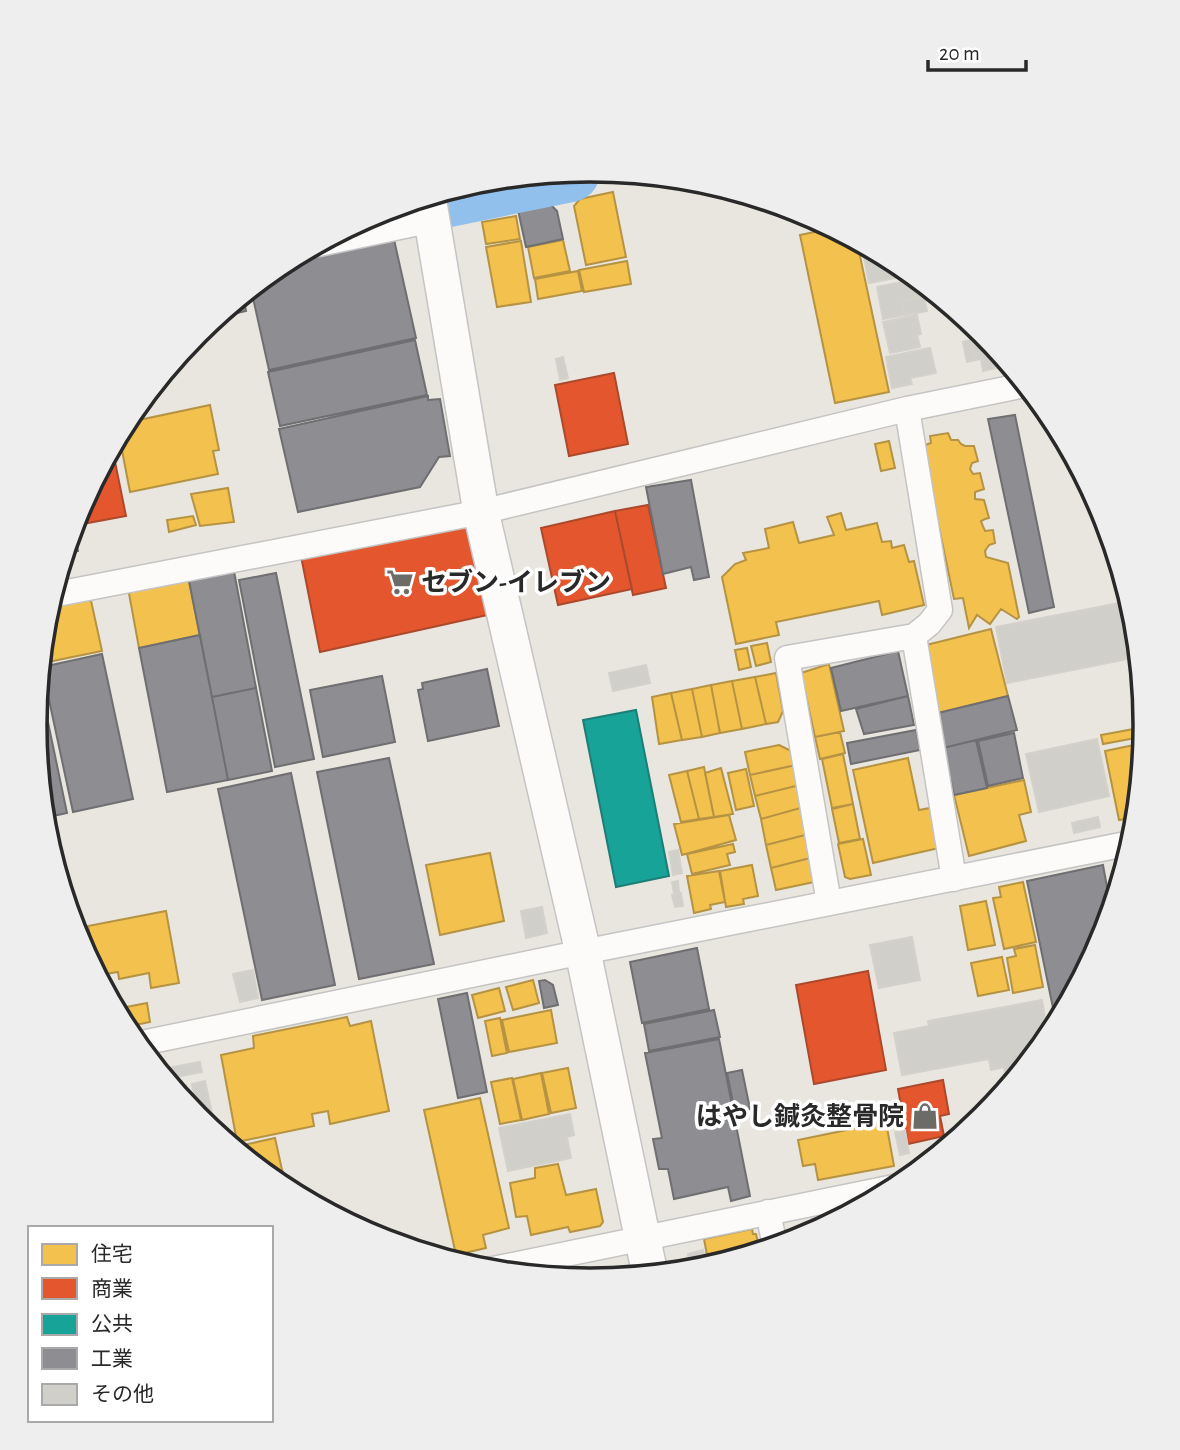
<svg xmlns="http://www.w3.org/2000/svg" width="1180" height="1450" viewBox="0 0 1180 1450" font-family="'Alegreya Sans','Noto Sans JP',sans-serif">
<rect width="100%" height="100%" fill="#e8e6de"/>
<path fill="#f2c14e" stroke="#b69343" stroke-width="2" d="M613 192 626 257 586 265 574 206 580 199Z
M516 216 520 239 486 244 482 222Z
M833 228 857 242 889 392 835 403 800 235Z
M563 240 570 271 534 278 528 247Z
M521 241 531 302 497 307 486 247Z
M627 261 631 284 584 292 579 270Z
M578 271 582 291 538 299 535 279Z
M210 405 219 450 213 451 218 474 130 492 119 435 125 423Z
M948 433 951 440H958L961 444 965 446H974L978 461 972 463 970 469 973 474 980 473 984 489 975 492V499L984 500 989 518 985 519 981 521 982 524 985 531 993 530 995 543 989 545 985 551 986 557 1008 563 1019 617 1017 619 1001 609 990 624 977 615 969 628 963 598 954 599 922 446 931 443 930 436Z
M889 441 895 468 881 471 875 444Z
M228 488 234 522 200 526 191 494Z
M841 513 846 530 877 523 882 542 891 541 892 548 904 545 909 562 914 561 924 605 882 615 879 601 776 622 779 635 736 644 722 577 735 564 746 560 743 553 769 548 765 529 793 522 799 543 834 535 827 517Z
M193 516 196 525 169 532 167 520Z
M188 576 200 635 139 648 128 588Z
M90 596 102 651 43 663 42 658 46 616 50 604Z
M991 629 1008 696 934 714 918 647Z
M767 643 771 662 756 666 751 646Z
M747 648 751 667 739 670 735 650Z
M829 664 844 731 815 737 801 673Z
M776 673 783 711 778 722 766 724 755 677Z
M755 677 766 724 742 729 732 681Z
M732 681 742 729 720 733 711 685Z
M711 685 720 733 702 737 692 689Z
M692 689 702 737 682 740 671 693Z
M671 693 682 740 659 744 652 697Z
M1139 728 1141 737 1103 744 1101 735Z
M840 732 845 753 820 759 815 737Z
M779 745 793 752 796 765 750 775 745 752Z
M1134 745 1138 767H1136L1139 784 1138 790 1132 791 1136 817 1119 820 1105 751Z
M843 754 853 804 832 808 822 759Z
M908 758 919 810 930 808 939 848 873 863 853 770Z
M796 765 800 785 755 796 750 775Z
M704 767 714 817 699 819 687 771Z
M721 768 733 814 714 817 705 773Z
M746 769 754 806 736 810 728 773Z
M687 771 699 819 681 822 669 775Z
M1024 780 1031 812 1019 815 1026 841 969 856 954 795Z
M800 785 804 807 761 819 755 796Z
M853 804 860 839 839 843 832 809Z
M804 807 809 834 766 845 761 819Z
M729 815 736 840 682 855 674 824Z
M809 834 814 857 771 868 766 845Z
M863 839 871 875 850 879 845 877 838 844Z
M733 844 735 852 727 854 730 865 692 874 687 854Z
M490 853 504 921 440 935 426 865Z
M814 857 819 881 776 890 771 868Z
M752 865 758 896 743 899 744 904 726 907 720 871Z
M719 871 725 902 710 905 711 909 694 913 687 876Z
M1023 882 1036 942 1004 949 993 898 1001 897 999 887Z
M986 901 995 945 968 950 960 906Z
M166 911 179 983 151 988 149 973 119 979 118 972 99 975 88 926Z
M1035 945 1043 987 1013 993 1007 958 1016 956 1014 949Z
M1002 957 1009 990 978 996 971 963Z
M533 980 539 1003 513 1010 506 987Z
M499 988 505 1011 478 1018 472 995Z
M147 1003 150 1022 125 1027 116 1009Z
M551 1010 557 1043 509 1052 502 1020Z
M347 1017 350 1026 371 1021 389 1111 330 1124 328 1111 312 1114 314 1126 237 1142 221 1055 254 1048 253 1036Z
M500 1018 507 1053 492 1056 485 1021Z
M568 1068 576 1108 551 1113 542 1073Z
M541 1073 549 1114 522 1120 513 1079Z
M512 1078 521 1120 500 1124 491 1082Z
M480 1098 509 1228 483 1235 486 1248 456 1255 424 1110Z
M886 1122 894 1166 818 1180 815 1164 803 1166 798 1140Z
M275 1138 286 1188 234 1147Z
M558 1164 566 1195 596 1189 603 1222 600 1226 570 1232 568 1227 531 1235 527 1216 516 1217 510 1183 535 1178V1168Z
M752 1229 753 1234H756L760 1251 709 1266 704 1239Z"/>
<path fill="#e4572e" stroke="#ac492c" stroke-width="2" d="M614 373 628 444 569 456 555 385Z
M112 447 126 516 77 525 75 519 77 512Z
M648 505 666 588 633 595 615 511Z
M615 511 632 589 558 605 541 528Z
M481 512 501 612 320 652 300 551Z
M868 971 886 1070 814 1084 796 985Z
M943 1080 949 1114 940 1116 944 1136 908 1144 898 1089Z"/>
<path fill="#17a398" stroke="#1c7e77" stroke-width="2" d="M636 710 669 876 616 887 583 720Z"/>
<path fill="#8d8d92" stroke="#6f6f72" stroke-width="2" d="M549 203 557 211 563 239 526 247 518 210Z
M393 235 416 338 269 370 251 289 282 263 289 260Z
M243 295 246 311 224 316 223 311Z
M415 340 427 395 280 426 268 372Z
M428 396V400L440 399 450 456 439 457 420 487 298 512 279 429Z
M1015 415 1054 607 1029 613 988 419Z
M691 480 709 577 694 580 691 567 663 574 646 487Z
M73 528 78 551 65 554Z
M233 566 256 688 212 697 188 576Z
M276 573 314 759 275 767 239 580Z
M200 635 228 780 167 792 139 648Z
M898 651 908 696 841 711 831 668Z
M102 654 133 799 73 812 42 667Z
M487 669 499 726 428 741 418 690 423 689 422 683Z
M382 676 395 742 323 757 310 690Z
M40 684 67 813 44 818 35 725Z
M256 688 272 771 228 780 212 697Z
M908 696 914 725 864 734 856 709Z
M1008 696 1017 730 943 748 934 714Z
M916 730 920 750 851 764 847 743Z
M1014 733 1023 778 988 786 978 741Z
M976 740 987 788 954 795 943 748Z
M389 758 434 964 359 979 317 772Z
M291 773 335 985 262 1000 218 789Z
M1103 865 1111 909 1103 938 1066 1005 1053 1008 1027 881Z
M697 948 709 1009 642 1023 630 962Z
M545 980 553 985 558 1005 544 1008 539 981Z
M467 993 487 1092 458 1098 438 999Z
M714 1010 720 1037 649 1051 644 1024Z
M1064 1010 1055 1027 1052 1013Z
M719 1039 750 1196 731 1201 728 1187 674 1199 668 1169H659L653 1139 662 1138 645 1053Z
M742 1070 750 1109 735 1112 727 1073Z"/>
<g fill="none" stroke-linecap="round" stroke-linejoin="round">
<path stroke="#90c0eb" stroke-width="60" d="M385 210 570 172"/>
</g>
<path fill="#d1cfc9" stroke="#d3d1ca" stroke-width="2" d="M874 250 901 265 898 266 900 277 869 283 863 252Z
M901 265 912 275 900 277 898 266Z
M917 279 922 297 902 302 905 315 883 319 877 287Z
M924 297 927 311 905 315 902 302Z
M958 312 967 320 969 328 961 330Z
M917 315 921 334 917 335 920 347 890 353 883 322Z
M967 320 983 333 973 335 972 327 969 328Z
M986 337 1009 365 983 371 981 359 975 360 971 340Z
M971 340 975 360 967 362 963 342Z
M930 348 936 373 910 378 912 384 892 388 886 357Z
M563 357 568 378 560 380 556 359Z
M1130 601 1134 617 1138 657 1007 683 996 627Z
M646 665 650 683 613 691 609 673Z
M1097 739 1109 796 1039 812 1026 754Z
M1098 817 1100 827 1074 833 1072 823Z
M678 850 682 873 673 875 669 852Z
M678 881 679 892 674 893 672 882Z
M681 893 683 906 675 907 672 895Z
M542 907 547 933 526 938 521 911Z
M912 937 920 980 879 988 870 945Z
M253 970 258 998 240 1002 233 974Z
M1042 1000 1048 1037 1007 1087 1004 1067 991 1070 989 1059 902 1075 894 1033 929 1026 928 1021Z
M200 1062 202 1072 166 1079 158 1070Z
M205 1081 216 1132 199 1119 192 1084Z
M186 1085 192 1110 173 1088Z
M570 1114 574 1135 567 1137 571 1158 508 1171 499 1128Z
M905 1130 909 1153 900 1155 895 1132Z
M703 1250 706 1267 691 1270 688 1254Z"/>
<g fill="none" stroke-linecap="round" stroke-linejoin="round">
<defs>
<path id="street" d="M319 244 433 220
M52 595 481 512 907 409 1025 385
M914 636 954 879
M829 903 787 658 914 636 929 624 940 610 907 409
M137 1044 583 952 1131 843
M768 1212 775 1246
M488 1270 899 1186"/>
<path id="secondary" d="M428 197 481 512 583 952 650 1274"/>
</defs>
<use href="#street" stroke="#c5c4c4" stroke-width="27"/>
<use href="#secondary" stroke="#c5c4c4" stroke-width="38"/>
<use href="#street" stroke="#fcfbfa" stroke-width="24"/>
<use href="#secondary" stroke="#fcfbfa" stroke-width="35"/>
</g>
<defs>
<symbol id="supermarket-bare" viewBox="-9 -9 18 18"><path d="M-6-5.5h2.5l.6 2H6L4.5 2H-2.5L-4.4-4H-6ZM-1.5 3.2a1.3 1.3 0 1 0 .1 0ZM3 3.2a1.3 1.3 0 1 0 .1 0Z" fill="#6c6b68" stroke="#fff" stroke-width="2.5" paint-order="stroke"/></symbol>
<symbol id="shop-bare" viewBox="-9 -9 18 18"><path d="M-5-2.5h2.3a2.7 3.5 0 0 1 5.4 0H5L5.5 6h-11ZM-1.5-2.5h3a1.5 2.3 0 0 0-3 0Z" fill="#6c6b68" stroke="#fff" stroke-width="2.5" paint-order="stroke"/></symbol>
</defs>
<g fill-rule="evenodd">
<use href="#supermarket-bare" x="381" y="563" width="38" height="38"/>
<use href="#shop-bare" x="906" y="1097" width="38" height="38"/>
</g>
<g text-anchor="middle" stroke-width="7" stroke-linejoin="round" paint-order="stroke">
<g font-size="26" font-weight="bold" fill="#292929" stroke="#fff" text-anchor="start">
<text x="421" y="591">セブン-イレブン</text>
<text x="904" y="1125" text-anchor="end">はやし鍼灸整骨院</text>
</g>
</g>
<path d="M0 0H1180V1450H0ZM47 725a543 543 0 1 1 1086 0a543 543 0 1 1-1086 0Z" fill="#eee" fill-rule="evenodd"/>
<path fill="none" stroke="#292929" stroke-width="3.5" d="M47 725a543 543 0 1 1 1086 0a543 543 0 1 1-1086 0Z"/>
<rect x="28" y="1226" width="245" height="196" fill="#ffffff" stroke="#a9a9a9" stroke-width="2"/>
<rect x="42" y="1244" width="35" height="21" fill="#f2c14e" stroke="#a9a9a9" stroke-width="2"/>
<text x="91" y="1261" font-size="21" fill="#292929">住宅</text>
<rect x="42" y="1278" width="35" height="21" fill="#e4572e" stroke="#a9a9a9" stroke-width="2"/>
<text x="91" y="1296" font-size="21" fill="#292929">商業</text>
<rect x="42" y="1314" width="35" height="21" fill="#17a398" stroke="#a9a9a9" stroke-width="2"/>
<text x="91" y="1331" font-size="21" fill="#292929">公共</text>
<rect x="42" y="1348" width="35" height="21" fill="#8d8d92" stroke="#a9a9a9" stroke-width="2"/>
<text x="91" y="1366" font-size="21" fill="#292929">工業</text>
<rect x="42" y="1384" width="35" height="21" fill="#d1cfc9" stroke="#a9a9a9" stroke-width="2"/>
<text x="91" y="1401" font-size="21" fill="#292929">その他</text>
<path d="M928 60v10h98v-10" fill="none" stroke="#292929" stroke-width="3.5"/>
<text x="939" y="60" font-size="21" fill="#292929" stroke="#ffffff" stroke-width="5" paint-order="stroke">20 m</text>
</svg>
